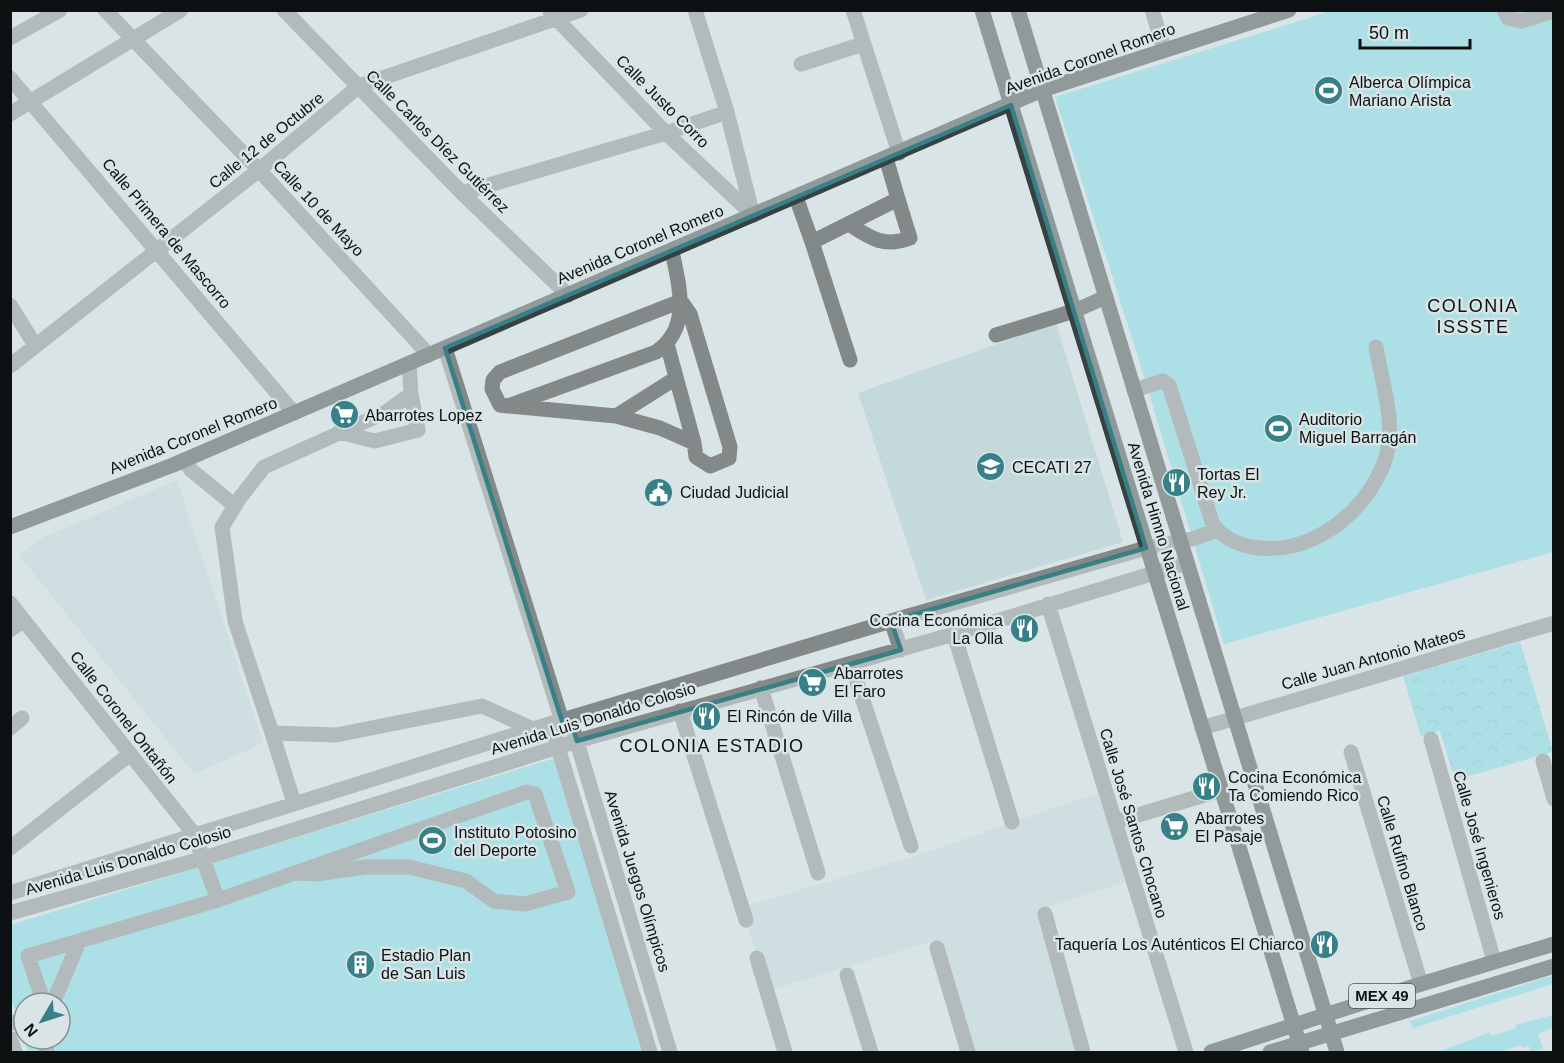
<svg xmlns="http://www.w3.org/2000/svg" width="1564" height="1063" viewBox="0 0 1564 1063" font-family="Arial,sans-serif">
<defs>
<pattern id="forest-crowns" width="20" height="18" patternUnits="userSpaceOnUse" patternTransform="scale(1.5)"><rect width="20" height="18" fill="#77dce7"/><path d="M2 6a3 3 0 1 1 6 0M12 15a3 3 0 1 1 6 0" fill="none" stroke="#66bcc5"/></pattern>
</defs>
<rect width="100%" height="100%" fill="#d8e4e5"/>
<path fill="#c4d9db" d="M1056 323 1123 542 926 600 858 393Z
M177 480 263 743 194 774 19 555 42 538Z
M1106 790 1132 880 1038 910 1078 1052H975L938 940 767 991 742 907 915 856Z"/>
<path fill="#77dce7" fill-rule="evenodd" d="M1331 11H1553V552L1224 644 1140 363 1055 97Z
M558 757 643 1052H28L11 998 10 925ZM24 1003H60V1039H24Z
M1553 975V984L1413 1028 1410 1021Z
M1553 1015V1028L1538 1034 1543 1049 1531 1052 1529 1046 1522 1048 1521 1045 1500 1052H1438L1490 1032 1492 1036 1516 1028 1515 1025Z"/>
<path fill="url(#forest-crowns)" d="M1520 642 1553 752 1455 780 1440 731 1421 736 1403 676Z"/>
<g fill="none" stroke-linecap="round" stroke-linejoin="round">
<path stroke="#838888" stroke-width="15" d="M105 10 259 170 429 355
M284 10 462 193 568 295
M695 10 727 112 752 212
M853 10 899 153
M1152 10 1164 49
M1504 10 1508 18 1521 21 1554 11
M550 12 666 133 753 215
M10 38 60 10
M801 64 863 44
M10 78 294 413
M10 114 181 10
M462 193 666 133 727 112
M796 197 812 242
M849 224C870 238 884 248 910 238L898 199
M672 251C679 286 692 328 656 352L508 406 500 405 492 389 493 380 500 372 681 301
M10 305 35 345
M996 335 1074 311
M667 344 694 443
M445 348 562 721
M850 360 812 242 898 199 886 158
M409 363 411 394 386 412 264 467 239 499 222 527 235 621 272 733 336 735 482 706 533 729
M10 366 259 170 359 86 581 10
M1134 390 1163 381 1169 385 1212 522C1221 537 1235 544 1252 547 1309 557 1364 515 1384 463 1398 427 1382 384 1376 347
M510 406 616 416 660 428 694 443 696 457 710 466 729 458 730 447 690 314 681 301
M616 416 676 378
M339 432 375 441 418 430 411 394
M184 460 191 470 235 506
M10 603 194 834 218 900 28 956 44 1003
M1048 604 1186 1052
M891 621 901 650
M10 630 24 620
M954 634 1012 822
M851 664 911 846
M761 688 818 873
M680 711 746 920
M570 719 670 1052
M551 724 650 1052
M10 728 22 718
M1202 728 1554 623
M272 733 294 803
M1431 739 1494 961
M1351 752 1421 984
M1543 761 1554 799
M1115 822 1221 790
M10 848 130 754
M10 893 533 729 891 621 1146 548 1192 539 1217 530
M218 900C321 864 424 827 527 792L535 794 568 892 525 904 494 901 466 881 409 867H365L316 874 296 873
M10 913 204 858 577 741 954 634 1187 563
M1045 914 1083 1052
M937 948 968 1052
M757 958 785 1052
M847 975 871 1052
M53 1003 79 942
M10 1023 24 1020
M10 1038 15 1052
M44 1039 47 1052"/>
<path stroke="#384142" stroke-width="15" d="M982 10 1302 1052
M1018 10 1337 1052
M1074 311 1106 297
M10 527 173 465 1042 90 1289 10
M1211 1052 1421 984 1554 944
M1270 1052 1554 966"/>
</g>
<path d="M0 0H1564V1063H0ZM1011 105 1146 548 891 621 901 650 577 741 570 719 562 721 445 348Z" fill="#d8e4e5" fill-opacity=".55" fill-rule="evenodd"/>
<path fill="none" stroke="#388087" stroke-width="4.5" stroke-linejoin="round" d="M1011 105 1146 548 891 621 901 650 577 741 570 719 562 721 445 348Z"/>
<defs>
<symbol id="stadium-disc" viewBox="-11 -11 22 22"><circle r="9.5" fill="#388087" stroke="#d8e4e5"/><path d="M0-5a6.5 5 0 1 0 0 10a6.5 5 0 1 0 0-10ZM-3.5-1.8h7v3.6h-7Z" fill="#fff"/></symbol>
<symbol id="supermarket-disc" viewBox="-11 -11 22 22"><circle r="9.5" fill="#388087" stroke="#d8e4e5"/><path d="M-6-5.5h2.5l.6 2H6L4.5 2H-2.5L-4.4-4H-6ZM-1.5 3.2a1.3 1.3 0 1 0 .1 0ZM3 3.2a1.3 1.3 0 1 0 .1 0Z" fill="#fff"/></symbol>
<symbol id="school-disc" viewBox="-11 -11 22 22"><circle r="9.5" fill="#388087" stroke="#d8e4e5"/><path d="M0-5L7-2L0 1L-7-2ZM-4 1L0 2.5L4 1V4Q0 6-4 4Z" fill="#fff"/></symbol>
<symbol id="restaurant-disc" viewBox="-11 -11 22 22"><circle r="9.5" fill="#388087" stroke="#d8e4e5"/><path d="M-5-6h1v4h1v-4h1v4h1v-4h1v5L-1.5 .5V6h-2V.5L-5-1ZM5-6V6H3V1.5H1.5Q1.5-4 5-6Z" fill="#fff"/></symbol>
<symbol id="civic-disc" viewBox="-11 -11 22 22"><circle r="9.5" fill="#388087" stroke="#d8e4e5"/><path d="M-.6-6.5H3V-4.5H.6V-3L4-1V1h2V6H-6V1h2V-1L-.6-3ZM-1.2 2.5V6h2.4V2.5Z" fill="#fff"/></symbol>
<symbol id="building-disc" viewBox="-11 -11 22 22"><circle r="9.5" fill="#388087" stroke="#d8e4e5"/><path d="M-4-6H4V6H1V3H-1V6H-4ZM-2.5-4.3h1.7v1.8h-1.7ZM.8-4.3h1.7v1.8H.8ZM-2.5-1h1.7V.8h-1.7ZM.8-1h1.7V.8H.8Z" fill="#fff"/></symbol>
</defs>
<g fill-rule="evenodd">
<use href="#stadium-disc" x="1312" y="74" width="33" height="33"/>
<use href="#supermarket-disc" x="328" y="398" width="33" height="33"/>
<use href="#stadium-disc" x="1262" y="412" width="33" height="33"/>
<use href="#school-disc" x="974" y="450" width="33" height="33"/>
<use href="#restaurant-disc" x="1160" y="466" width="33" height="33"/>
<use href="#civic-disc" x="642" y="476" width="33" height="33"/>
<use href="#restaurant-disc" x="1008" y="612" width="33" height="33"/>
<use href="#supermarket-disc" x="796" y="666" width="33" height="33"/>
<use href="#restaurant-disc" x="690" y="700" width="33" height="33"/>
<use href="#restaurant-disc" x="1190" y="770" width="33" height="33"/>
<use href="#supermarket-disc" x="1158" y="810" width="33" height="33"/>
<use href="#stadium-disc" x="416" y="824" width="33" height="33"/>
<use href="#restaurant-disc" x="1308" y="928" width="33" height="33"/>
<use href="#building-disc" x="344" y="948" width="33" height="33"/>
</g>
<g text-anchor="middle" stroke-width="5" stroke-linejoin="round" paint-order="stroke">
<rect fill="#d8e4e5" stroke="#4a5051" stroke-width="1.5" x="1349" y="984" width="66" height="24" rx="4.5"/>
<g font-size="15" font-weight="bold" fill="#0d1111">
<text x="1382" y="1001">MEX 49</text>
</g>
<g font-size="16" fill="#0d1111" stroke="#d8e4e5">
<text transform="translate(1090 58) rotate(-20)" y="6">Avenida Coronel Romero</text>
<text transform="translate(663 101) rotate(45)" y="6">Calle Justo Corro</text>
<text transform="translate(266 140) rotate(-39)" y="6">Calle 12 de Octubre</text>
<text transform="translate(438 141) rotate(45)" y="6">Calle Carlos Díez Gutiérrez</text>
<text transform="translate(319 208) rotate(47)" y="6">Calle 10 de Mayo</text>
<text transform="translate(167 233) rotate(50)" y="6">Calle Primera de Mascorro</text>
<text transform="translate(640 244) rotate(-23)" y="6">Avenida Coronel Romero</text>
<text transform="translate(193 435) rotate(-22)" y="6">Avenida Coronel Romero</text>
<text transform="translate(1159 526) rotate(73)" y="6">Avenida Himno Nacional</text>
<text transform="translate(1373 658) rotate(-16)" y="6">Calle Juan Antonio Mateos</text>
<text transform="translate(124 717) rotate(52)" y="6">Calle Coronel Ontañón</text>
<text transform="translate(593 718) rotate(-17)" y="6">Avenida Luis Donaldo Colosio</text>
<text transform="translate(1134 823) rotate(73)" y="6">Calle José Santos Chocano</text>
<text transform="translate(1480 845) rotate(74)" y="6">Calle José Ingenieros</text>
<text transform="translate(128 860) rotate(-16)" y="6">Avenida Luis Donaldo Colosio</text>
<text transform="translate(1403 863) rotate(73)" y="6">Calle Rufino Blanco</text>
<text transform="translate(638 881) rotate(73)" y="6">Avenida Juegos Olímpicos</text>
</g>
<g font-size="16" fill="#0d1111" stroke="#d8e4e5" text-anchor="start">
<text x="1349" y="88">Alberca Olímpica<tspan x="1349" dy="18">Mariano Arista</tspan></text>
<text x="365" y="421">Abarrotes Lopez</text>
<text x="1299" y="425">Auditorio<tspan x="1299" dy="18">Miguel Barragán</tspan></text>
<text x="1012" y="473">CECATI 27</text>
<text x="1197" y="480">Tortas El<tspan x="1197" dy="18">Rey Jr.</tspan></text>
<text x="680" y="498">Ciudad Judicial</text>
<text x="1003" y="626" text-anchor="end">Cocina Económica<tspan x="1003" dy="18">La Olla</tspan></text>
<text x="834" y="679">Abarrotes<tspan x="834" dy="18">El Faro</tspan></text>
<text x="727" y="722">El Rincón de Villa</text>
<text x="1228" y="783">Cocina Económica<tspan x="1228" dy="18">Ta Comiendo Rico</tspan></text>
<text x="1195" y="824">Abarrotes<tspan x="1195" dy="18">El Pasaje</tspan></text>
<text x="454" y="838">Instituto Potosino<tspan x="454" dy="18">del Deporte</tspan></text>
<text x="1304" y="950" text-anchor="end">Taquería Los Auténticos El Chiarco</text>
<text x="381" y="961">Estadio Plan<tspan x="381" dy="18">de San Luis</tspan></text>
</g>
<g font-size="18" letter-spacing="1.5" fill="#0d1111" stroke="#d8e4e5">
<text x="1473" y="312">COLONIA<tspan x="1473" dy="21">ISSSTE</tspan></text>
<text x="712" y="752">COLONIA ESTADIO</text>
</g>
</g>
<rect width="1564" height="1063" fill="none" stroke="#0d1111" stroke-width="24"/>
<g transform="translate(42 1021) rotate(231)"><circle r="28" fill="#d8e4e5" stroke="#879090" stroke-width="1.5"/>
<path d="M0-4.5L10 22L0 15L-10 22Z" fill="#388087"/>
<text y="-9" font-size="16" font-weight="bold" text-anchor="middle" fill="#0d1111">N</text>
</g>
<path d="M1360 39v9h110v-9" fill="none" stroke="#0d1111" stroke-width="3"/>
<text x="1369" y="39" font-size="18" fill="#0d1111" stroke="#d8e4e5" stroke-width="4.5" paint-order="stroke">50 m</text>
</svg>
